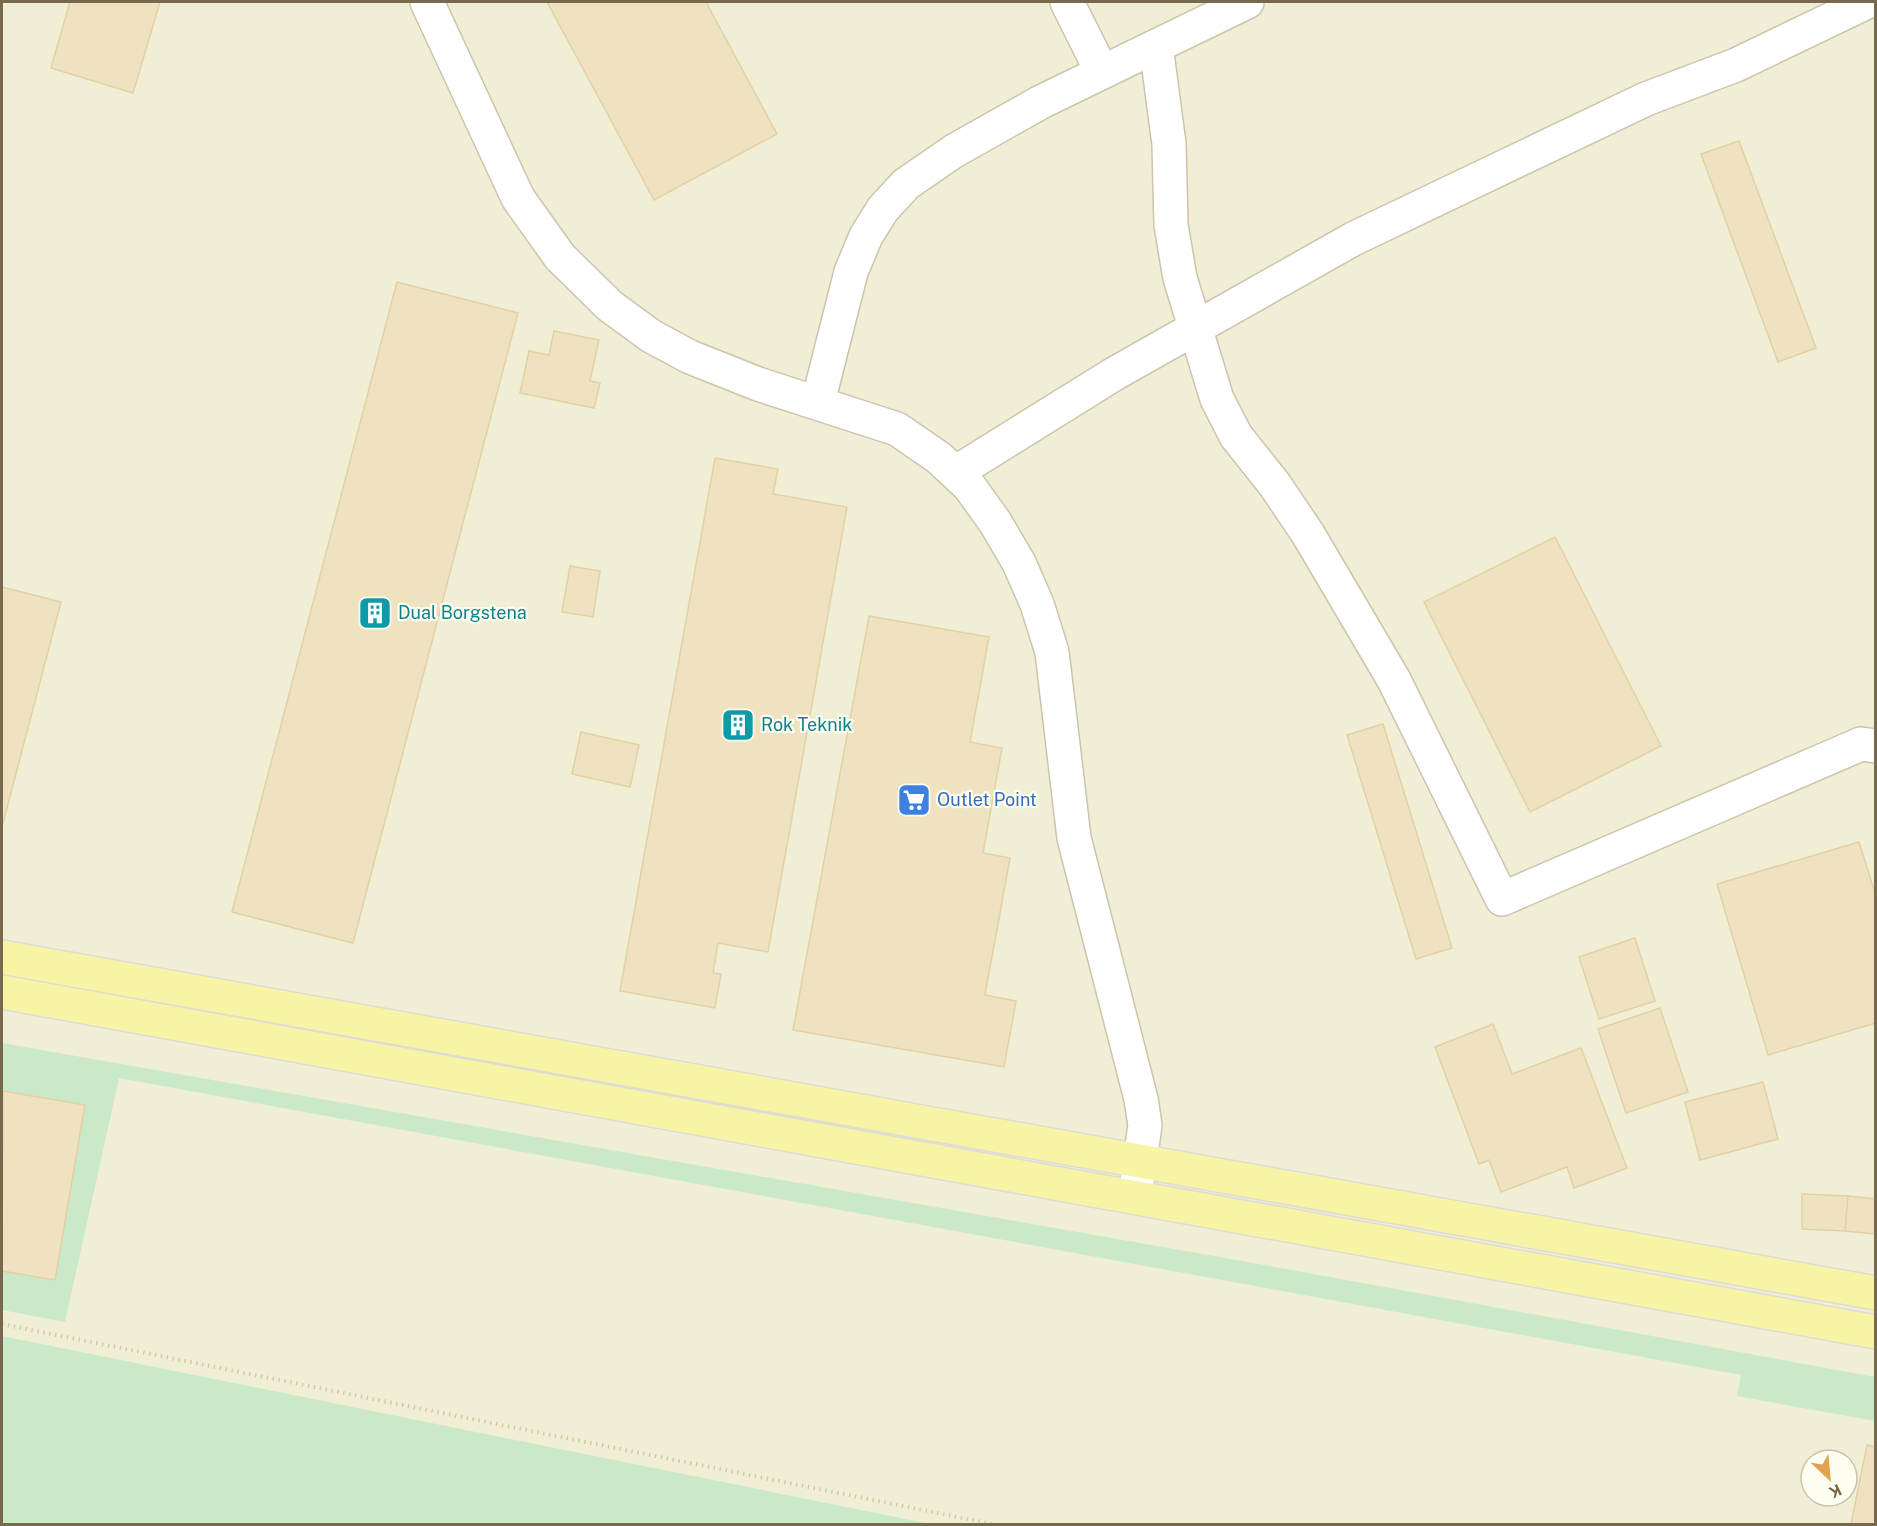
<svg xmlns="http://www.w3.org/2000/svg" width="1877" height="1526" viewBox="0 0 1877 1526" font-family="'Public Sans',sans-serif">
<rect width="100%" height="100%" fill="#fcfbe9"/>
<path fill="#f0eed5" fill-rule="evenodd" d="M2 2H1875V1524H2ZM1811 1460H1847V1496H1811Z"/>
<path fill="#cae9c8" d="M2 1043 1248 1262 1875 1377V1421L1737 1396 1741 1375 119 1078 65 1322 2 1310Z
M2 1336 930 1524H2Z"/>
<path fill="#eee2c0" stroke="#e2d1a3" stroke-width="1.5" d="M70 2H160L133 93 51 68Z
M547 2H706L777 134 654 200Z
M1739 141 1816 348 1778 362 1701 154Z
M397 282 518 313 353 943 232 912Z
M554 331 599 340 590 381 600 383 594 408 520 393 529 351 549 355Z
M715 458 778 469 773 494 847 507 768 952 718 943 713 973 721 974 715 1008 620 991Z
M1555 537 1661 746 1530 812 1424 602Z
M570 566 600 571 593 617 562 612Z
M2 587 61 602 2 827Z
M869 616 989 637 970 742 1002 748 983 853 1010 858 985 995 1016 1001 1004 1067 793 1030Z
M1383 724 1452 948 1416 959 1347 735Z
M581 732 639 745 630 787 572 774Z
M1859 842 1876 896V1023L1768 1055 1717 884Z
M1635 938 1655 1001 1599 1019 1579 957Z
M1660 1008 1688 1092 1626 1113 1598 1029Z
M1493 1024 1512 1074 1581 1048 1627 1168 1574 1188 1567 1167 1501 1192 1489 1160 1479 1164 1435 1047Z
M1763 1082 1778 1139 1700 1160 1685 1102Z
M3 1091 85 1105 55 1280 2 1271Z
M1802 1194 1848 1196 1845 1231 1802 1229Z
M1848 1196 1876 1199V1234L1845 1231Z
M1867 1445 1876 1447V1524H1851Z"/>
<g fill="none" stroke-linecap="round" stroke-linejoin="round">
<defs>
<path id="minor" d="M427 2 518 198 560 257 610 306 651 336 690 357 758 384 897 429 939 458 969 486 995 522 1019 563 1037 604 1052 652 1074 838 1141 1099 1145 1125 1135 1196
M1067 2 1102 72
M1156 46 1169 144 1171 225 1180 278 1217 399 1236 436 1275 485 1308 534 1394 680 1502 899 1861 744 1876 746
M818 402 851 272 866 236 883 209 906 184 954 151 1041 102 1247 2
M955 473 1114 374 1353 239 1646 99 1736 65 1867 2"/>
<path id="major" d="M2 957 1876 1293
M2 992 1876 1332"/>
</defs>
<use href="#minor" stroke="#ccc4ac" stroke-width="36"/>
<use href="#major" stroke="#dedbd4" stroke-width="36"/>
<path stroke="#d6c8a5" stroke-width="4" stroke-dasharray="1.5 4.5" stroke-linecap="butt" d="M2 1324 992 1524"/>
<use href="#minor" stroke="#fff" stroke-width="33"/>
<use href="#major" stroke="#f7f4a5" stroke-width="33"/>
</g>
<defs>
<symbol id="building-square" viewBox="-11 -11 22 22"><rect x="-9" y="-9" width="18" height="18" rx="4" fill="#0f9aa8" stroke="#fefef0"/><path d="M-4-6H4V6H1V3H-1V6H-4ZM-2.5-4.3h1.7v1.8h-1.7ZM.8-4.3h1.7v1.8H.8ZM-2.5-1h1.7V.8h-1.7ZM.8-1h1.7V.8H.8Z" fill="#fff"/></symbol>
<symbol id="supermarket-square" viewBox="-11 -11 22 22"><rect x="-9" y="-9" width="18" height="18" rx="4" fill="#3f7fe0" stroke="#fefef0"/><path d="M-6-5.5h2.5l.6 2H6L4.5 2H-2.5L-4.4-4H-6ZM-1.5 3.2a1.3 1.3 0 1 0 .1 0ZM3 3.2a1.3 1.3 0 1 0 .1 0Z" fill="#fff"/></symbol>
</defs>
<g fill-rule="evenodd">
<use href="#building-square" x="356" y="594" width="38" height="38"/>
<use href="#building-square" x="719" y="706" width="38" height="38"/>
<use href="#supermarket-square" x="895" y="781" width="38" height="38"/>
</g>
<g text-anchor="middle" stroke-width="4.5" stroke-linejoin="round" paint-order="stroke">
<g font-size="18" fill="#0d838f" stroke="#fefef0" text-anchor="start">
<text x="398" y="619">Dual Borgstena</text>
<text x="761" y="731">Rok Teknik</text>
</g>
<g font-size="18" fill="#366cbe" stroke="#fefef0" text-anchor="start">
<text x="937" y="806">Outlet Point</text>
</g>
</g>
<rect width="1877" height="1526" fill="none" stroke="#76694d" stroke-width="6"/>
<g transform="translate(1829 1478) rotate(154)"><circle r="28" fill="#fefef0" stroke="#c8c2af" stroke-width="1.5"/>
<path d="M0-4.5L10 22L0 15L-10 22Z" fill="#e0a354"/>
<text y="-9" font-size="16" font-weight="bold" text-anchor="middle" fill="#76694d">K</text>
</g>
</svg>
